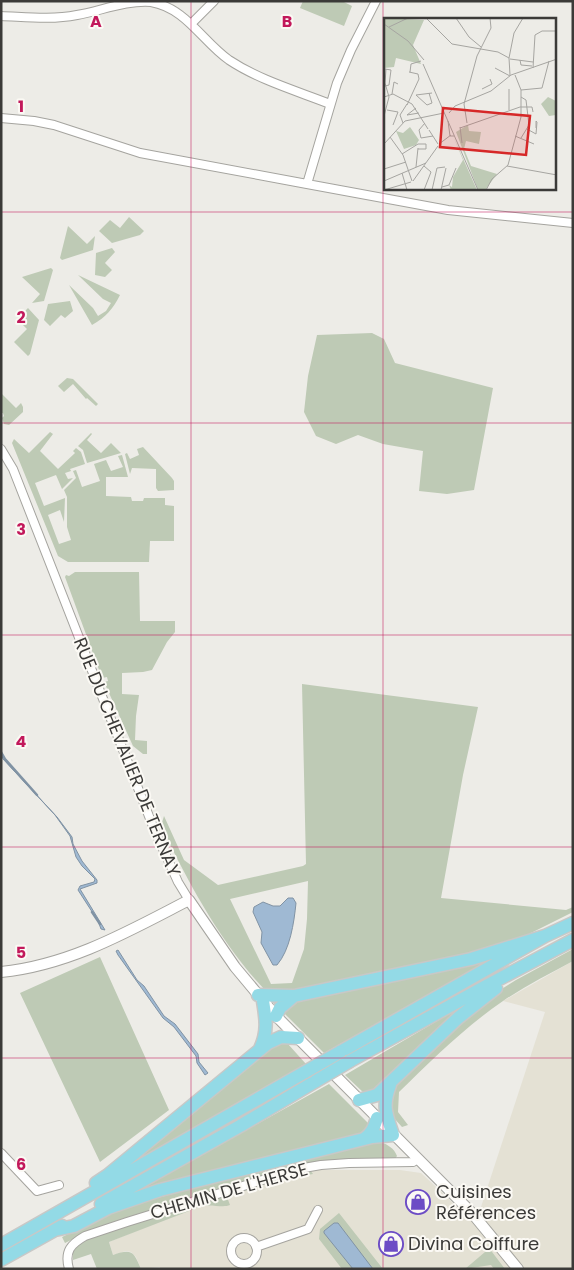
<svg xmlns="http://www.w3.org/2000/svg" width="574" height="1270" viewBox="0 0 574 1270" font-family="Poppins,sans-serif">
<rect width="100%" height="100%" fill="#edece7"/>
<path fill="#e4e1d4" d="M573 961V1269H160V1267L141 1269 136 1257 131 1252 126 1251 113 1255 109 1242 226 1194 310 1170H400L421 1173 448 1198 469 1220 480 1210 545 1012 503 1001Z"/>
<path fill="#becab5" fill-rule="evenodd" d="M303 1H342L352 6 344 26 300 8Z
M129 217 144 231 140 235 112 243 99 231 110 220 120 228Z
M68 226 87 244 95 236 93 250 62 260 60 258Z
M112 248 115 252 105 263 112 270 105 277 95 275 96 253Z
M51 268 53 270 44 301 32 303 40 294 22 277Z
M78 275 120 295C113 309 106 317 92 325L69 285 93 308 98 316 106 311 111 303 103 299Z
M70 301 73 311 65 318 61 315 50 326 44 320 48 304Z
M28 308 39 320 30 354 28 356 14 342 27 329 17 319Z
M372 333 384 339 395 363 493 388 474 490 447 494 419 491 423 451 383 444 358 435 336 444 316 436 304 412 308 376 317 335Z
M67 378 73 379 98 404 96 406 87 398 86 399 73 384 64 392 58 386Z
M1 393 16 408 21 403 23 407V412L9 425 4 424 2 418 4 416 3 413H1Z
M50 432 53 434 40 451 58 469 75 453 73 451 76 448 81 452 85 464 70 469 71 471 65 473 68 479 73 478 62 489 56 475 35 483 44 506 65 498 64 522 60 510 48 515 59 544 71 540 67 527V497L64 490 76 478 73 471 76 470 82 487 100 481 94 464 106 460 111 471 123 467 118 456 122 455 128 477H106V496L131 497 132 501H143L144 498H165V505L174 506V541H150L149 562H68L58 556 12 443 14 439 29 453Z
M91 433 92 434 87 440 101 453 111 443 121 453 87 463 83 450 78 446Z
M143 447 172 478 174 481V490L158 491 156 488V469L132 468 130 474 125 454 127 453 130 459 139 455 137 449Z
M75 572H139L140 621H175V632L167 642 152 670 143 672 122 673V694L139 695 136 716 135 740 147 741V754H143L133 746 104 682 108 681 107 677 102 678 65 577 66 575 69 576Z
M302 684 478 707 463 775 441 898 566 910 573 907V912L519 939 487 950 290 992 265 990C221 944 188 882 161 826L164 816 184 860 218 885 303 866 306 864ZM308 881 307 919 304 949 292 983 271 984 230 899Z
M512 949 324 1053 282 1011 291 1001Z
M573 949V961C549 974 525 986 503 1001 465 1027 432 1060 399 1092L398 1112 408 1125 402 1127 393 1117 389 1099 398 1081 492 995 516 980Z
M100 957 169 1110 100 1162 20 993Z
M483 994 380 1090 365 1094 345 1075Z
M280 1044H288L306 1064 114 1175 268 1047Z
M329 1084 368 1123 369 1128 366 1133 113 1204Z
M381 1142C388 1145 394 1148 397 1156L395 1159H352L300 1165 122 1219 96 1228 65 1243 62 1237 108 1215 150 1200 304 1158 365 1143Z
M310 1170 313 1174 276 1180 227 1197 230 1205C223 1208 212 1204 202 1206L109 1242 113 1255C132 1248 134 1252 141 1269H97L91 1254 73 1260V1251L79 1243 98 1235Z
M339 1213 383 1269H342L319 1239 320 1229Z
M483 1248H489L505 1269H494L491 1265 465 1269 485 1252Z"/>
<path fill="#9fb9d3" stroke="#8193a4" d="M1 753 7 763 57 817 72 837 73 844 82 861 97 880V883L80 889 105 930 101 929 98 921 78 890 80 886 94 882 95 879 82 866 76 857 70 836 55 815 3 759Z
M288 898H293L296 903C294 923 290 950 277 965H273L261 943 262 932 253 912 254 907 263 902 273 906H280Z
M118 950 137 980 144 986 164 1016 175 1024 198 1054 199 1062 208 1073 205 1075 197 1063 196 1056 174 1027 163 1018 118 955 116 951Z
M334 1223H338L373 1269H353L324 1233V1231Z"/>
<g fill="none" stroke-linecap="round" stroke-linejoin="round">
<path stroke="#8193a4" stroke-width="2.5" d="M1 752 5 759 37 795
M92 912 100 924"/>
<defs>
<path id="minor" d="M1 16C27 17 51 20 77 15 100 11 127 0 151 2 186 8 202 41 229 60 259 80 297 91 330 104
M191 24 214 1
M1 118 34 121 54 125 140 153 307 184 448 210 573 223
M307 184 337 83 351 50 376 1
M1 449 13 469 154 829 178 882 189 900
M1 1153 37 1191 59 1185
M231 1251a13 13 0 1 1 26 0a13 13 0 1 1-26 0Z
M256 1247 308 1229 318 1210
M69 1269C64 1251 71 1244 85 1236L127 1222 298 1169 321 1165 349 1163 413 1162 418 1159"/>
<path id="tertiary" d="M1 972C70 965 129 931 189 900L235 967 276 1016 472 1213 518 1269"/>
<path id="primary" d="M258 995 294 996 471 959 545 936
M276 1016 280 1008 294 996
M260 1049C268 1032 266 1019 263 1001
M340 1052 545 936 573 923
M350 1061 488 985 573 940
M359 1100 377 1095 458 1018 496 988
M364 1139C372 1133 374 1128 377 1118
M96 1183 108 1175 268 1043 281 1037 298 1038
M101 1204 240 1126 316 1081
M55 1230 74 1226 108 1208 160 1190 372 1137 393 1135C386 1114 382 1106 390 1085
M1 1245 305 1072
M1 1260 62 1226"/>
</defs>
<use href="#minor" stroke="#a5a49f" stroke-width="10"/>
<use href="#tertiary" stroke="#a5a49f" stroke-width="12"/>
<use href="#primary" stroke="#c8c8c7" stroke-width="15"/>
<use href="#minor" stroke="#fff" stroke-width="8"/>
<use href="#tertiary" stroke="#fff" stroke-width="10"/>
<use href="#primary" stroke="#93dae6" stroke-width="12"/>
<defs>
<path id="primary-bridge" d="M305 1072 340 1052
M316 1081 350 1061"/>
</defs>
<use href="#primary-bridge" stroke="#c8c8c7" stroke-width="15" stroke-linecap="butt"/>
<use href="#primary-bridge" stroke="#93dae6" stroke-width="12"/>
</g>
<path fill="none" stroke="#c2185b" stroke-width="1" stroke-opacity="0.55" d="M191 1V1269M383 1V1269M1 212H573M1 423H573M1 635H573M1 847H573M1 1058H573"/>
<defs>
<symbol id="shop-ring" viewBox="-11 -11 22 22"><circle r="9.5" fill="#fbf9f4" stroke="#6c4cc5" stroke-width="1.5"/><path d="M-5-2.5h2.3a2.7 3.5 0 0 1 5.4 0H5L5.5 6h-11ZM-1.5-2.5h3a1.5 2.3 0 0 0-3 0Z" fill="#6c4cc5"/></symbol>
</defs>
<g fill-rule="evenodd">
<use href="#shop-ring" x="404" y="1188" width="28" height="28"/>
<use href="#shop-ring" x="377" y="1230" width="28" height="28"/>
</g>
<g text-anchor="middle" stroke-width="4" stroke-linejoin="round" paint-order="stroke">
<g font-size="18" fill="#3b3a38" stroke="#fbf9f4">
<text transform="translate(127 757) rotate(68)" y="6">RUE DU CHEVALIER DE TERNAY</text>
<text transform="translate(229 1191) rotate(-16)" y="6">CHEMIN DE L'HERSE</text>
</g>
<g font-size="18" fill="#3b3a38" stroke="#fbf9f4" text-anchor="start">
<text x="436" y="1198">Cuisines<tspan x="436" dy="21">Références</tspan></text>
<text x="408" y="1250">Divina Coiffure</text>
</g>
</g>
<g transform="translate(384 18)">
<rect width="172" height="172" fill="#edece7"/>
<path d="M0 0 40 2 29 27 37 46 12 40 10 49 0 50ZM164 79 172 83V97L165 98 157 86ZM89 104 84 107 85 113 97 114 95 126 82 123 80 131 87 148 113 156 101 172H94L72 114ZM26 109 35 122 32 127 20 131 12 113 19 115ZM69 118 93 172H67L65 167 68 169 69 159 79 142Z" fill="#becab5"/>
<path fill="none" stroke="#a6a5a1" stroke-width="1" d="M42 0 68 26 114 34 125 40 126 57M72 0 85 19 97 29M0 6 24 23 40 42M5 9 24 0M125 40 130 15 139 0M126 41 149 44M136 42 137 47 148 48M39 46 94 172M111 50 126 58M149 50 151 17 158 13H173M1 51 7 52 5 67 1 68M26 54 27 46 37 43M98 71 108 66 106 61M137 72 158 70 165 43M8 76 10 64 14 66M32 77 43 87 48 85 45 75M32 77 48 75M0 79 9 76 28 86 44 111M23 87 35 61 34 56 25 54M32 90 23 97 35 95M3 92 14 94 9 107M125 92V71M65 95 71 88 107 73 127 57 173 41M0 98 5 79 1 65 2 51M64 103 66 118H70M19 105 16 97 23 86M41 105 35 112 37 120 49 118M83 105 80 86 93 38 107 10 106 0M76 109 78 125M76 110 136 89H148L149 94M143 111 152 116 153 104 152 103V110M45 112 54 126M131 118 150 126M6 119 19 137 28 163M137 120 145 107 142 82 137 79M0 126 21 103 60 95M55 126 67 117M18 136 34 126H42V131H34M40 148 47 154 40 172M123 148 173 157M32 149 34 130M0 151 22 144M18 155 23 172M0 163 42 145M29 163 54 128M58 169 65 167 72 150M0 172 27 164M48 172 53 150 61 149M57 172 62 150M102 172 108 161 124 147 137 99V72L131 57"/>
<path fill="#d62828" fill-opacity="0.15" stroke="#d62828" stroke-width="2.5" d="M59 90 146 98 142 137 56 129Z"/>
<rect width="172" height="172" fill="none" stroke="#3b3a38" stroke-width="2.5"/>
</g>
<g font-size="16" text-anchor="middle" font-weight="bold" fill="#c2185b" stroke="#fbf9f4" stroke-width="4" stroke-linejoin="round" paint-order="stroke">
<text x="96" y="27">A</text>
<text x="287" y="27">B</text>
<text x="21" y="112">1</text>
<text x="21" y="323">2</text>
<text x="21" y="535">3</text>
<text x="21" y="747">4</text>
<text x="21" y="958">5</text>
<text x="21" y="1170">6</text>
</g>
<rect width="574" height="1270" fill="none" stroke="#3b3a38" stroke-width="5"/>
</svg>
